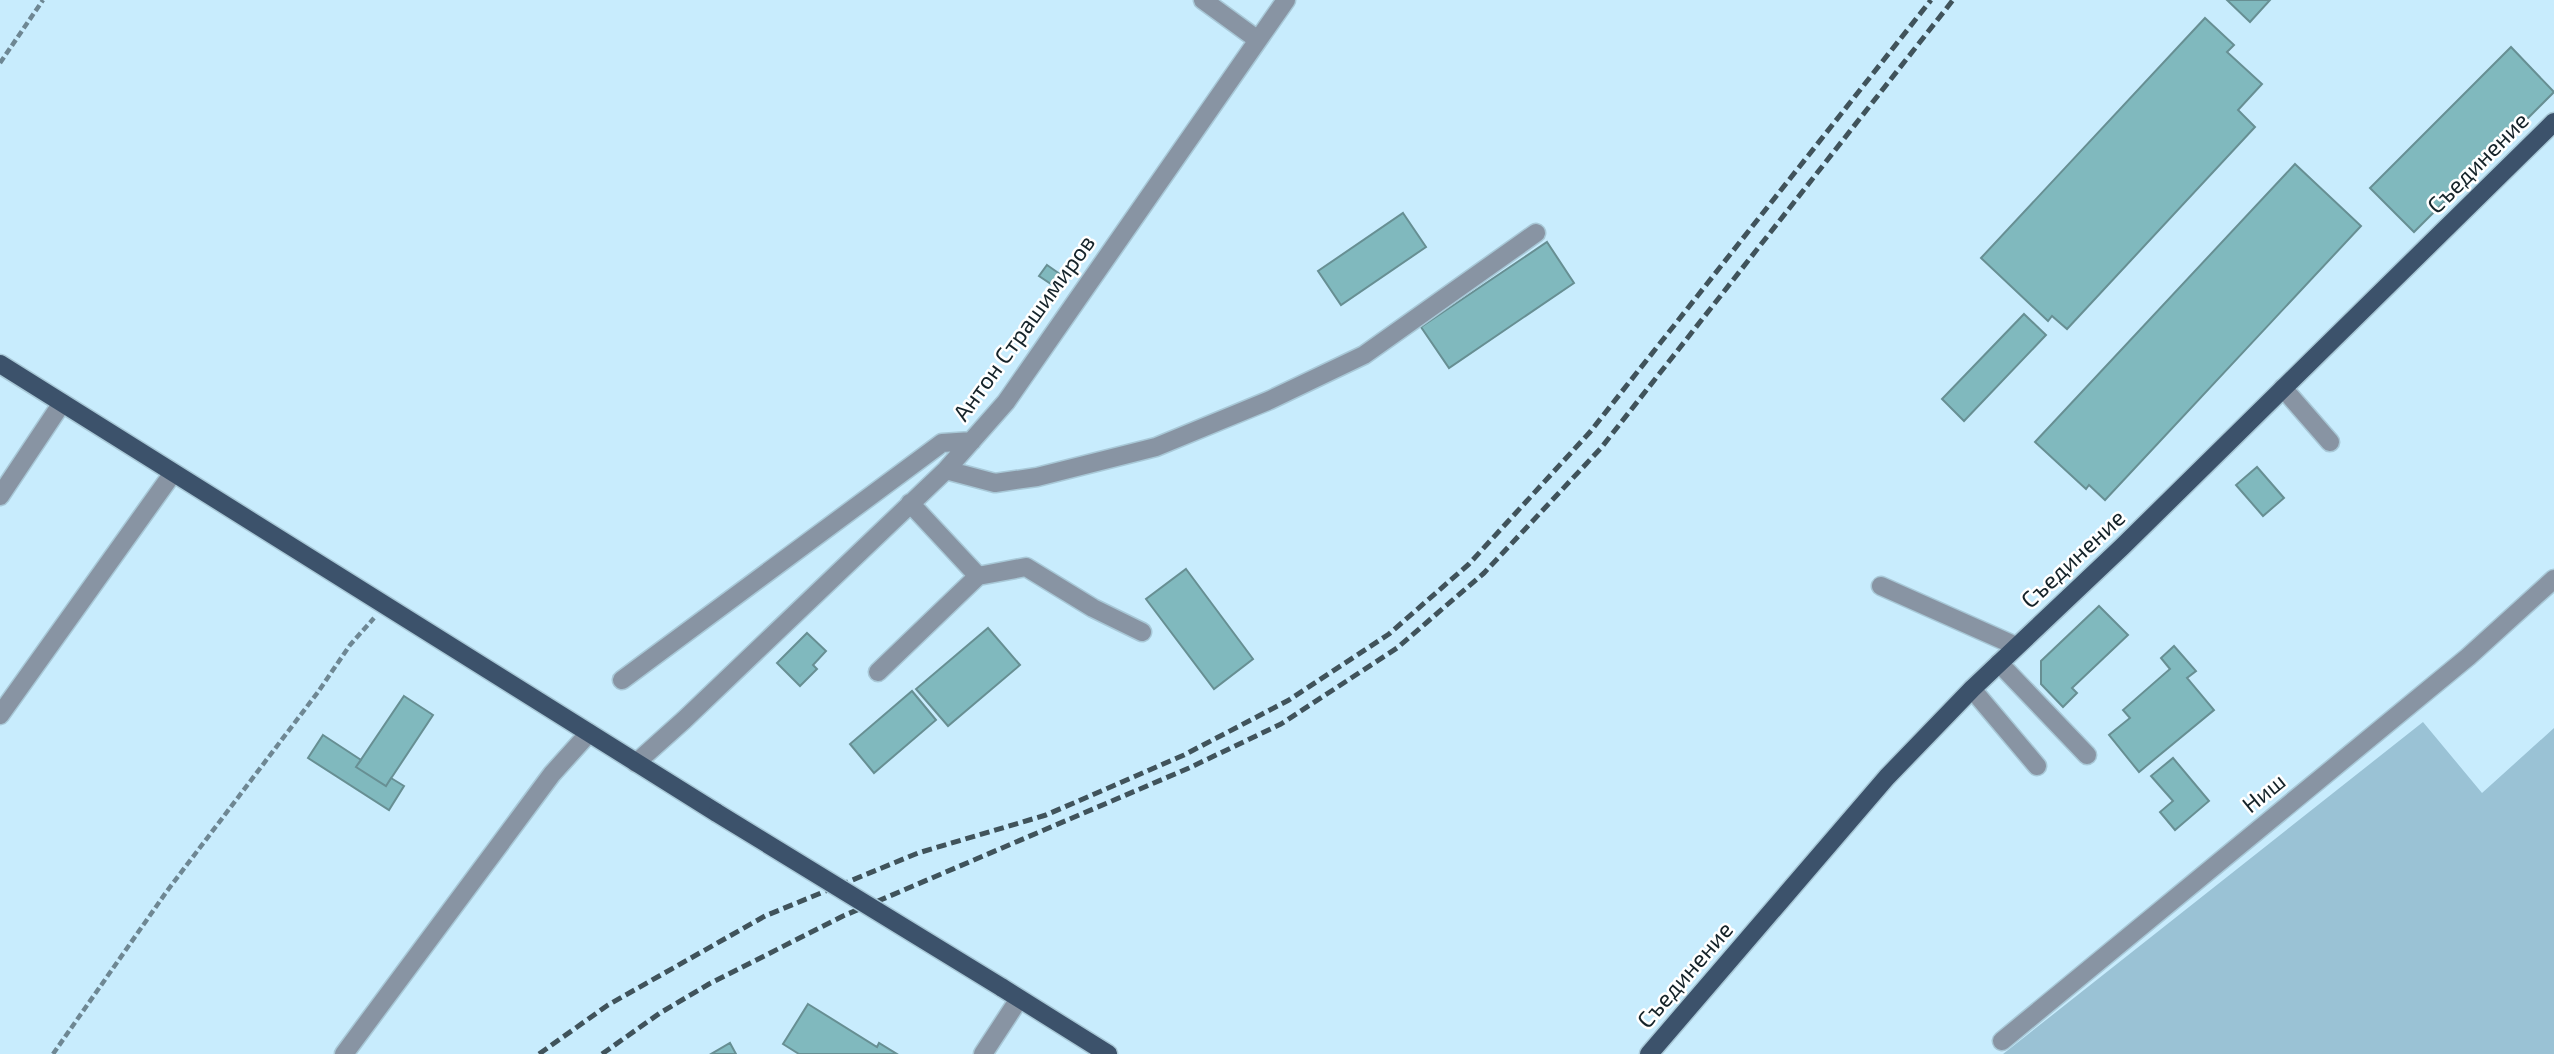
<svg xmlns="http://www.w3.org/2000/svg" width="2554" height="1054" viewBox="0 0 2554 1054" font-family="'Exo 2',sans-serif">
<rect width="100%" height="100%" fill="#c8ecfd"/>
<path fill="#9ac2d5" d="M2423 722 2482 793 2554 728V1054H2003Z"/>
<path fill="#80b9be" stroke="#678f93" stroke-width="2" d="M2227 0H2270L2250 22Z
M2205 18 2234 45 2227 52 2262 84 2238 110 2255 127 2067 329 2052 316 2048 321 1981 258Z
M2511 47 2554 92 2414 232 2370 188Z
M2295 164 2361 226 2105 500 2089 485 2086 489 2035 442Z
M1403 213 1426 247 1341 305 1318 271Z
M1547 242 1574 283 1449 368 1421 327Z
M1047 265 1067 279 1060 290 1039 276Z
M2024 314 2046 335 1964 421 1942 399Z
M2257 467 2284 498 2263 516 2236 485Z
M1186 569 1253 659 1214 689 1146 599Z
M2099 606 2128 635 2072 688 2077 693 2063 707 2041 684V661Z
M988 628 1020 665 948 726 916 689Z
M807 633 826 651 813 665 817 669 800 686 777 663Z
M2174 646 2196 671 2187 678 2214 710 2139 772 2109 735 2130 718 2123 710 2170 669 2161 658Z
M912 691 936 720 874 773 850 744Z
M404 696 433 715 386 786 356 767Z
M323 735 361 760 356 767 386 786 391 778 404 786 389 810 308 758Z
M2173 758 2209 801 2175 830 2160 812 2173 801 2151 776Z
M808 1004 877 1047 879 1043 897 1054H799L783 1044Z
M730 1043 736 1054H711Z"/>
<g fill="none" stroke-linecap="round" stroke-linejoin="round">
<defs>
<path id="minor" d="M1203 0 1258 40
M2283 388 2330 442
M946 470 995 483 1037 477 1156 447 1270 400 1364 355 1536 233
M0 496 62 403
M910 503 978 576 1026 567 1093 608 1142 632
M1881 586 2016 646
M1999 663 2087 755
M878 672 978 576
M622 680 942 443 972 441
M1972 689 2037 766
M0 715 173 473
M636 763 684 720 946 470 1006 402 1286 0
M2002 1041 2468 657 2554 579
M344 1054 552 774 589 733
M983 1054 1019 999"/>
<path id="major" d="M0 364 717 813
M1001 987 1108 1054
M1649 1054 1887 777 1972 689 2122 547 2554 122"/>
</defs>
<use href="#minor" stroke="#a8c8d7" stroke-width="21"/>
<use href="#major" stroke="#a8c8d7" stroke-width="21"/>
<path stroke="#6e8793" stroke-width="4.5" stroke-dasharray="7 3.5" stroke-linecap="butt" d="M0 63 43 0
M53 1054 167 891 318 692 350 645 374 618"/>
<use href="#minor" stroke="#8894a3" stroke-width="18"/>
<use href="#major" stroke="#3c526b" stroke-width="18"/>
<path stroke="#40535b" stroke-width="5" stroke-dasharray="10 5" stroke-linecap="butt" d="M539 1054 608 1005 765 916 918 853 1046 815 1184 755 1289 700 1389 634 1469 564 1590 432 1931 0
M602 1054 660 1013 709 984 843 916 1189 768 1281 724 1397 648 1484 573 1601 448 1953 0"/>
<defs>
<path id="major-bridge" d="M717 813 1001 987"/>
</defs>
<use href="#major-bridge" stroke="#a8c8d7" stroke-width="21" stroke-linecap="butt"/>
<use href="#major-bridge" stroke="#3c526b" stroke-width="18"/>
</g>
<g text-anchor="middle" stroke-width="5" stroke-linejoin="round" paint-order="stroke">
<g font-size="23" fill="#152329" stroke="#fff">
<text transform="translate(2478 163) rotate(-45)" y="8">Съединение</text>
<text transform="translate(1024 328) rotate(-54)" y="8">Антон Страшимиров</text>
<text transform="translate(2073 559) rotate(-43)" y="8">Съединение</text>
<text transform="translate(2264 793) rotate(-39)" y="8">Ниш</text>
<text transform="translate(1685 975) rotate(-49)" y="8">Съединение</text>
</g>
</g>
</svg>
